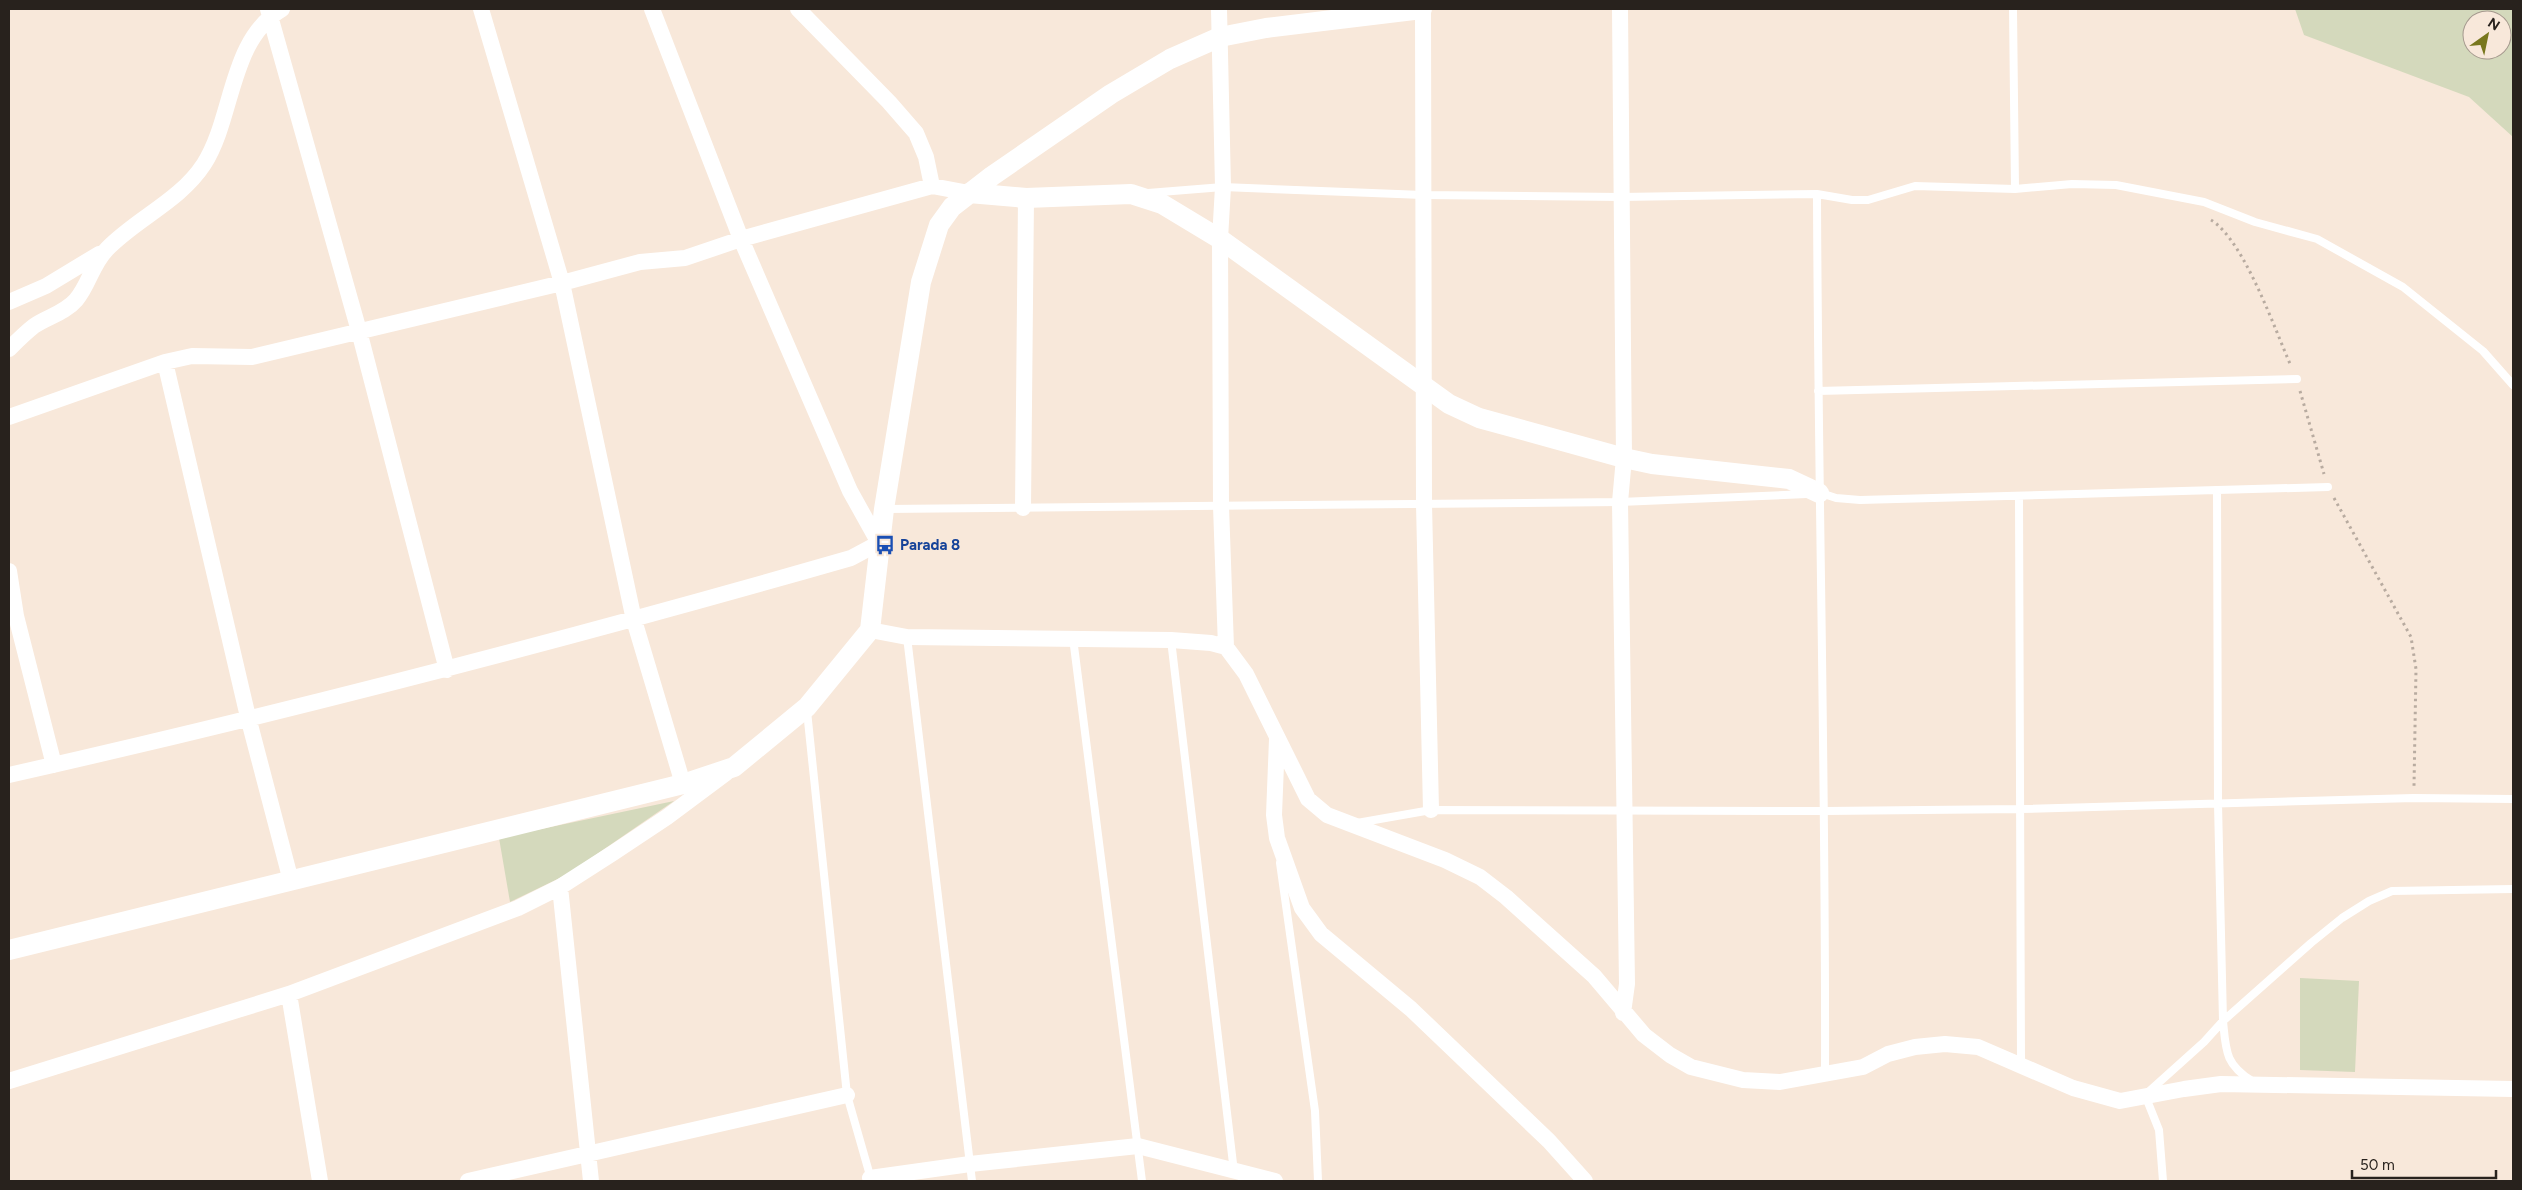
<svg xmlns="http://www.w3.org/2000/svg" width="2522" height="1190" viewBox="0 0 2522 1190" font-family="Figtree,sans-serif">
<rect width="100%" height="100%" fill="#f8e8da"/>
<path fill="#d4d9bc" fill-rule="evenodd" d="M2295 9H2513V137L2469 97 2304 35ZM2472 20H2502V50H2472Z
M674 801 568 874 510 902 499 838Z
M2300 978 2359 981 2355 1072 2300 1070Z"/>
<g fill="none" stroke-linecap="round" stroke-linejoin="round">
<path stroke="#b8aba0" stroke-width="3" stroke-dasharray="2.5 4" stroke-linecap="butt" d="M2211 220C2244 240 2275 330 2291 366
M2300 391 2324 474
M2334 498 2411 637 2416 669 2414 786"/>
<path stroke="#fff" stroke-width="8" d="M2013 9 2015 189
M1148 193 1223 187 1423 195 1621 197 1817 194 1852 200H1868L1915 186 2015 189 2072 184 2116 185 2204 202 2255 222 2317 239 2403 287 2483 351 2513 385
M1817 194C1818 487 1826 781 1825 1074
M1818 391 2297 379
M2217 490 2218 804 2223 1021C2226 1051 2225 1064 2252 1081
M1821 493 1836 498 1860 500 2328 487
M2019 497 2021 1065
M886 509 1620 502 1807 494
M907 637 972 1181
M1073 638 1142 1181
M1171 640 1234 1172
M807 711 847 1095 871 1179
M1357 823 1431 810 1826 811 2021 809 2414 798 2513 799
M1280 863 1315 1111 1318 1181
M2163 1181 2159 1130 2145 1095 2204 1042 2223 1021 2311 943 2342 918 2369 901 2392 891 2513 889"/>
<path stroke="#fff" stroke-width="16" d="M268 9 359 331 447 670
M481 9 562 283 634 620 683 784
M798 9 889 102 916 133 926 157 932 186
M1219 9 1223 187 1220 239 1221 506 1226 647
M1423 9 1424 504 1431 810
M1620 9 1624 458 1620 502 1627 984 1623 1013
M9 302 46 286 99 254
M9 349C17 341 25 333 34 326 47 317 65 313 76 300 89 285 92 264 107 249 137 218 180 201 204 164 234 117 229 40 282 9
M165 362 248 717 291 881
M9 417 165 362 192 356 252 357 562 283 640 262 685 258 741 239 932 186 969 193
M1023 508 1026 198
M9 571 16 616 54 765
M870 630 907 637 1171 640 1211 643 1226 647 1246 674 1308 799 1327 815 1445 860 1480 877 1506 897 1594 976 1644 1035 1670 1055 1691 1067 1743 1080 1780 1082 1863 1067 1888 1054 1915 1047 1945 1044 1978 1047 2073 1088 2120 1101 2184 1089 2221 1084 2513 1089
M1277 739 1274 815 1277 838 1302 908 1321 934 1411 1009 1549 1141 1585 1181
M9 775C292 711 572 638 851 558L879 543 850 491 741 239 652 9
M560 887 591 1181
M289 994 320 1181
M9 1081 289 994 518 908 560 887 613 853 667 817 726 773
M870 1178 970 1164 1138 1146 1275 1181
M468 1181 847 1095"/>
<path stroke="#fff" stroke-width="20" d="M969 193 1026 198 1131 194 1162 204 1220 239 1449 404 1479 418 1624 458 1652 464 1789 479 1819 493
M9 950 683 784 734 767 807 707 870 630 884 509 921 282 939 225 952 207 992 176 1111 94 1170 59 1220 37 1266 28 1422 9"/>
</g>
<defs>
<symbol id="bus-bare" viewBox="-9 -9 18 18"><path d="M-5-6H5V4H4V6H2V4H-2V6H-4V4H-5ZM-3.5-4V0h7V-4ZM-3.5 1.2v1.5H-2V1.2ZM2 1.2v1.5H3.5V1.2Z" fill="#1a4fb4" stroke="#f8e8da" stroke-width="2.5" paint-order="stroke"/></symbol>
</defs>
<g fill-rule="evenodd">
<use href="#bus-bare" x="871" y="531" width="28" height="28"/>
</g>
<g text-anchor="middle" stroke-width="4.5" stroke-linejoin="round" paint-order="stroke">
<g font-size="15" font-weight="bold" fill="#164399" stroke="#f8e8da" text-anchor="start">
<text x="900" y="550">Parada 8</text>
</g>
</g>
<rect width="2522" height="1190" fill="none" stroke="#28221d" stroke-width="20"/>
<g transform="translate(2487 35) rotate(33)"><circle r="24" fill="#f8e8da" stroke="#a5998e"/>
<path d="M0-4L9 19L0 12L-9 19Z" fill="#78771d"/>
<text y="-8" font-size="14" font-weight="bold" text-anchor="middle" fill="#28221d">N</text>
</g>
<path d="M2352 1170v8h144v-8" fill="none" stroke="#28221d" stroke-width="2.5"/>
<text x="2360" y="1170" font-size="15" fill="#28221d" stroke="#f8e8da" stroke-width="4" paint-order="stroke">50 m</text>
</svg>
